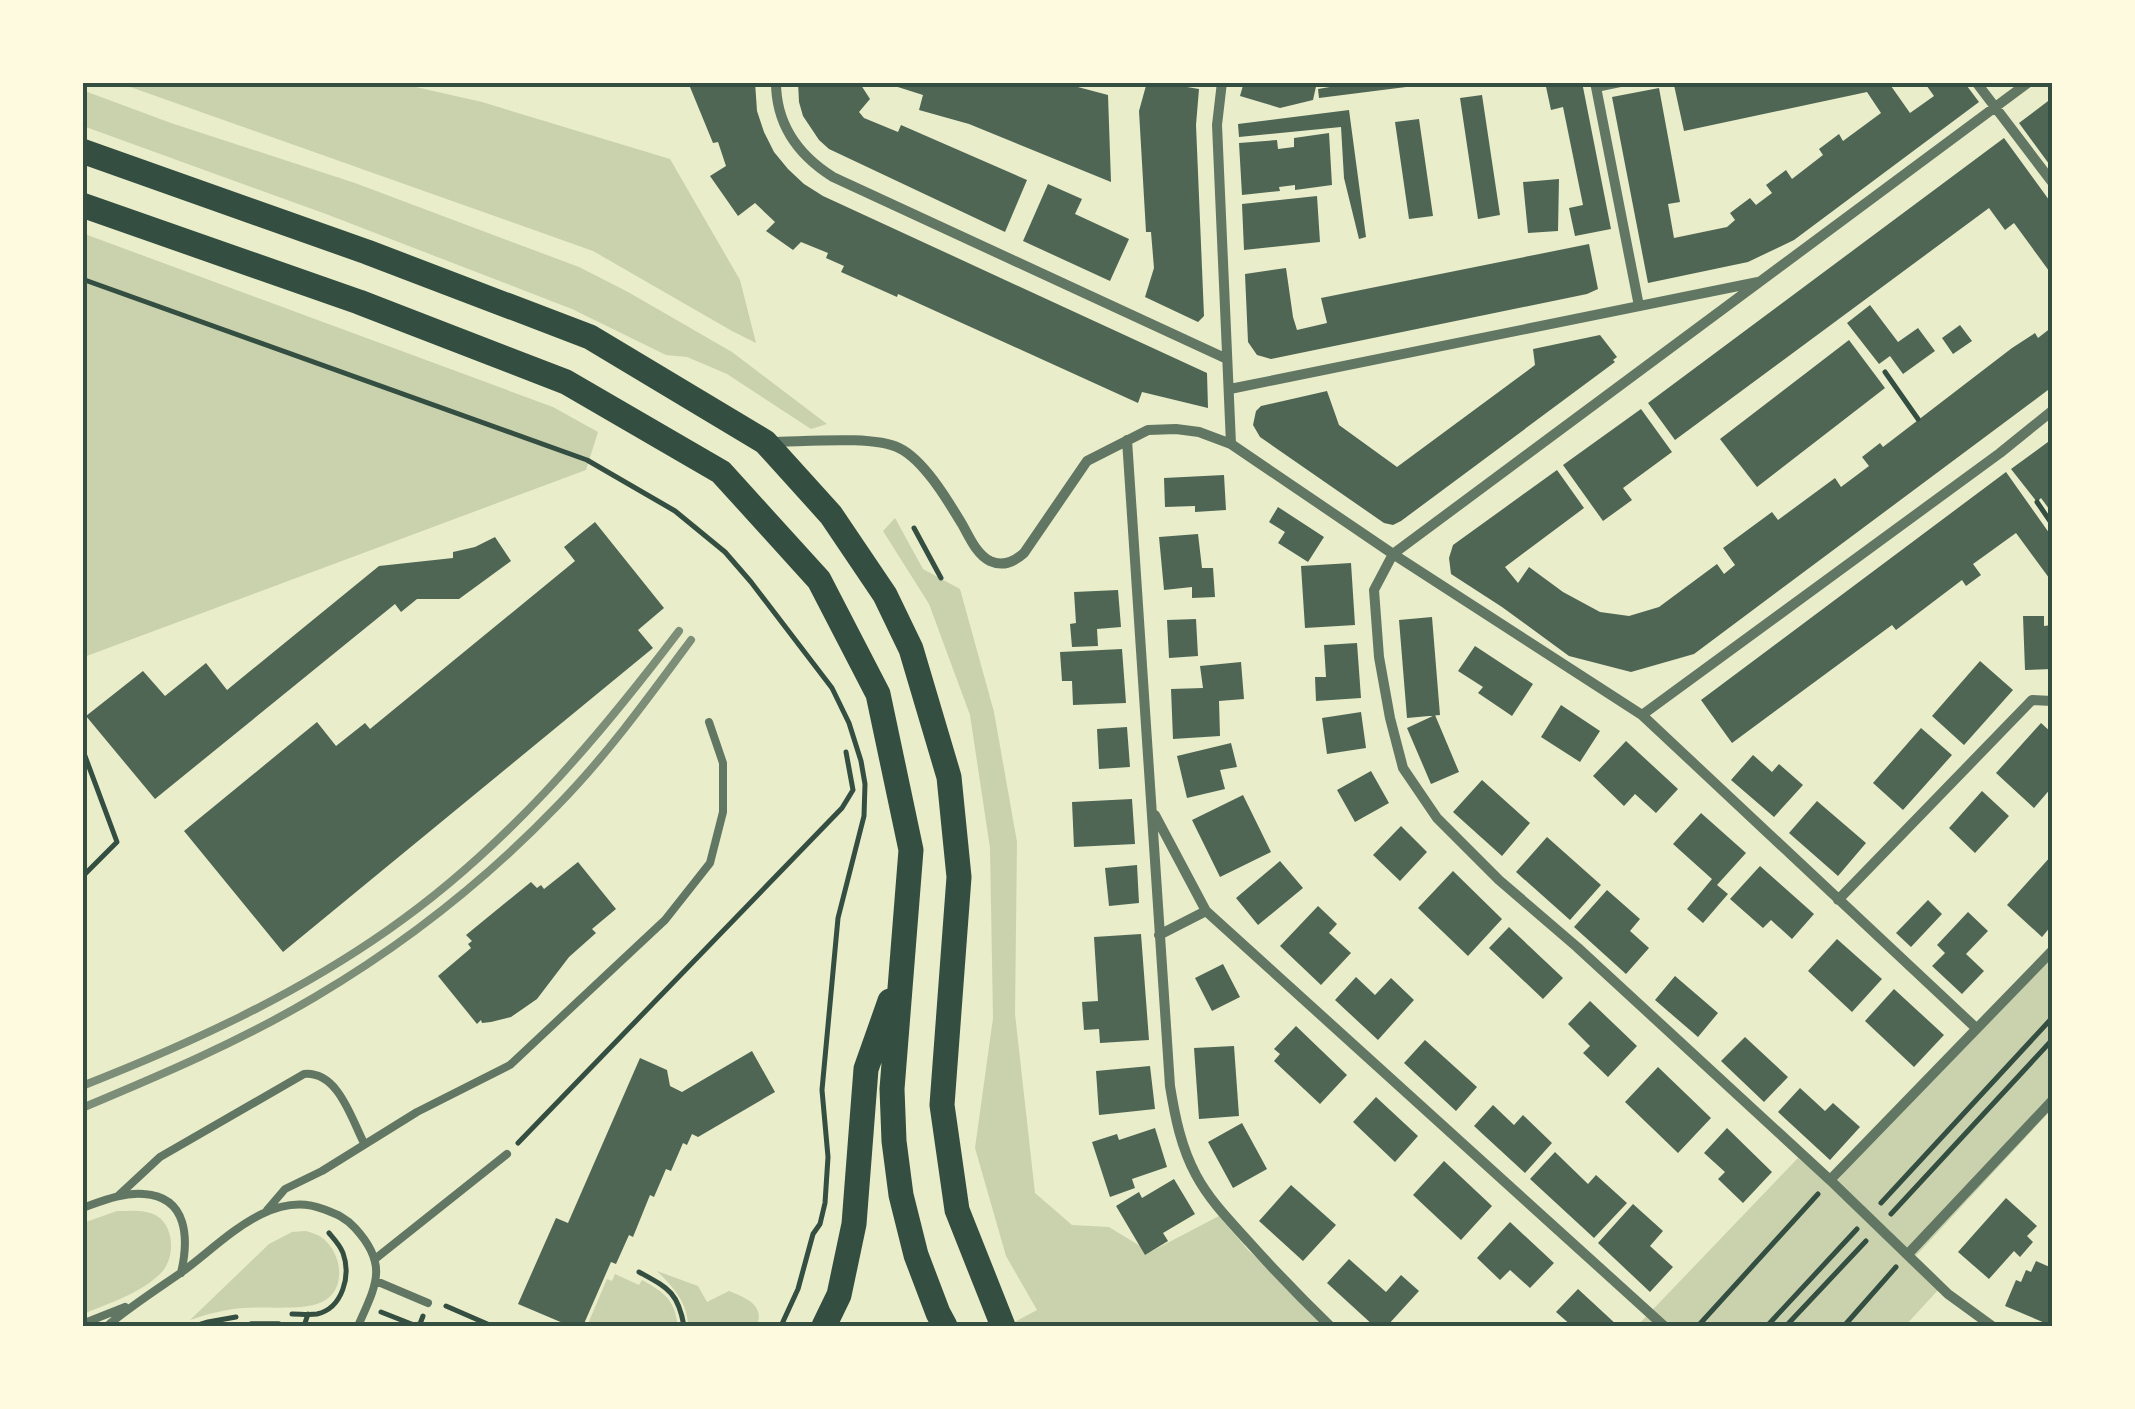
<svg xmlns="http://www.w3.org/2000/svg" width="2135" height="1409" viewBox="0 0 2135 1409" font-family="Karla,sans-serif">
<rect width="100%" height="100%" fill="#e9edc9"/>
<path fill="#cad2ad" d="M119 83H398L482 102 670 159 740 280 756 343 732 331 593 251Z
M82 90 171 123 355 183 579 267 628 292 732 352 827 424 811 429 727 374 687 357 666 355 572 309 326 214 83 126Z
M82 233 553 407 598 432 586 470 84 657Z
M895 518 923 569 960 589 994 712 1017 842 1015 1014 1035 1193 1072 1225 1109 1227 1150 1252 1219 1216 1248 1250 1330 1326H1007L1037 1310 1006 1256 975 1148 993 1018 990 848 970 715 929 604 883 531Z
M2052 944V1109L1911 1261 1939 1289 1905 1326H1637L1798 1158 1832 1186Z
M117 1211C131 1211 145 1209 157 1216 175 1227 175 1259 161 1273 140 1294 109 1303 83 1314V1297L87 1281 83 1265V1223Z
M306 1231C309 1232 319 1235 321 1237 342 1251 348 1290 322 1302 302 1311 265 1306 244 1308 225 1309 208 1314 190 1320L269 1244 292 1232Z
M657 1271 698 1286 707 1302 729 1291C746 1298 765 1305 757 1326H688C688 1303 673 1287 657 1271Z
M615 1274 639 1285 642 1280C665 1293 674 1299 678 1326H587L607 1279 612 1281Z"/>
<path fill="#4f6655" d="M690 82H755L757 111 764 132 774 152 788 169 804 184 823 196 1207 373 1208 408 1142 392 1138 403 898 294 897 297 841 272 844 266 826 258 828 253 801 242 793 250 766 231 775 222 755 203 738 216 710 176 726 166 718 142 713 143 690 87Z
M798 82H859L870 99 859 112 864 118 898 132 901 125 1027 180 1005 232 829 149 819 140 803 116 799 102Z
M882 82H1059L1108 95 1111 182 969 124 919 110 923 95Z
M1147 82H1176L1175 85 1199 89 1196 125 1204 316 1198 322 1145 297 1154 268 1151 232H1146L1139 111Z
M1244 82H1317L1313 100 1280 108 1240 96Z
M1359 82H1422V85L1319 98 1318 89Z
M1545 82H1582L1611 229 1575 236 1569 208 1583 205 1563 107 1551 110Z
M1685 82H1901L1891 86 1910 113 1934 96 1924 82H1964L1979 102 1794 240 1748 262 1648 283 1612 97 1659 88 1680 202 1668 204 1674 238 1727 227 1735 220 1730 213 1750 198 1756 205 1772 193 1766 185 1786 170 1792 179 1823 155 1819 149 1839 134 1843 141 1881 113 1867 92 1684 131 1674 85Z
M1482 95 1500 215 1478 219 1460 98Z
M2052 98V168L2019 123Z
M1349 110 1366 237 1359 239 1344 178 1341 127 1239 137 1238 124Z
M1419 119 1433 216 1409 219 1395 122Z
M1329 133 1332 185 1295 190V185L1279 187 1280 191 1242 195 1239 143 1277 140 1278 149 1294 147V138Z
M2004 138 2052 204V275L2014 223 2005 230 1989 208 1675 440 1648 403Z
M1559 179 1558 231 1528 233 1523 182Z
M1048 184 1082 199 1075 214 1129 239 1110 281 1023 241Z
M1317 196 1320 242 1244 250 1242 204Z
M1589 244 1598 289 1587 294 1271 359 1257 355 1248 342 1245 274 1286 268 1293 317 1297 330 1327 323 1321 298Z
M1870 305 1898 342 1918 328 1935 351 1903 374 1890 356 1879 364 1847 323Z
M1960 325 1972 341 1953 354 1942 338Z
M2052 327V387L1694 654 1631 672 1569 656 1502 607 1451 574 1449 558 1453 545 1557 470 1584 508 1505 567 1518 583 1529 567 1563 592 1600 612 1629 616 1659 607 1717 564 1724 574 1735 565 1723 548 1772 512 1778 520 1835 478 1841 487 1869 466 1862 457 1880 443 1883 447 2012 348 2035 333 2038 338Z
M1600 335 1617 357 1613 360 1615 362 1401 521 1393 525 1384 523 1260 437 1253 425 1256 411 1261 406 1327 391 1339 425 1397 467 1535 365 1533 349Z
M1849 340 1885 388 1757 487 1720 439Z
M1641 409 1672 452 1623 488 1632 500 1603 521 1563 465Z
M2052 439V513L2041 498 2037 502 2011 469Z
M2006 472 2052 537V582L2016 533 1973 564 1981 575 1966 586 1962 580 1896 630 1892 625 1732 743 1701 700Z
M1224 475 1226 510 1195 512V506L1165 507 1164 478Z
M1278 507 1324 537 1308 562 1278 543 1285 532 1269 522Z
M595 522 664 608 638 630 653 648 283 952 184 831 317 722 336 746 365 723 370 729 575 561 564 547Z
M1198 534 1202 568H1213L1215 597 1192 598V587L1164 590 1159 537Z
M495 537 511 561 459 599H417L401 612 395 604 155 799 86 716 143 671 165 696 206 663 227 690 379 566 453 558V552L475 547Z
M1351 563 1355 625 1305 628 1301 566Z
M1118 590 1121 627 1097 629 1098 646 1072 647 1070 624 1076 623 1074 592Z
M2023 616H2044V626L2052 625V669L2025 670Z
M1432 617 1440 715 1407 718 1399 620Z
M1196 619 1198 656 1169 658 1167 620Z
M1357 643 1361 698 1316 701 1315 677H1326L1324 645Z
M1475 646 1533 684 1512 716 1478 693 1483 687 1458 671Z
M1122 649 1126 703 1073 705 1072 681H1062L1060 652Z
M1980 661 2013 690 1964 745 1932 716Z
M1241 662 1244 699 1219 701 1220 736 1173 739 1171 689 1203 688 1200 666Z
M1561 705 1600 731 1580 762 1541 737Z
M1361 712 1366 748 1327 754 1322 718Z
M1435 715 1459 772 1431 784 1407 728Z
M2041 723 2052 733V787L2034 808 1996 773Z
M1127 727 1130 767 1099 769 1097 729Z
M1921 728 1952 755 1903 810 1873 783Z
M1626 741 1678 789 1656 813 1635 794 1624 806 1593 776Z
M1231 743 1237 767 1220 770 1225 789 1187 798 1177 756Z
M1753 755 1772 772 1779 764 1803 785 1774 817 1731 780Z
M1371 771 1389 803 1355 822 1337 790Z
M1482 780 1530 823 1502 856 1453 812Z
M1982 791 2009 816 1975 853 1949 828Z
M1243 795 1271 852 1220 877 1192 820Z
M1132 799 1135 844 1074 847 1072 802Z
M1817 801 1866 843 1838 876 1789 833Z
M1701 813 1746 853 1717 885 1728 894 1703 923 1687 909 1712 879 1673 844Z
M1401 826 1427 852 1400 881 1373 855Z
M1547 837 1601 885 1570 920 1516 872Z
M2052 855V925L2042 937 2007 905Z
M1280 861 1303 888 1258 925 1236 898Z
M578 862 616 909 592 929 596 933 569 957 537 999 511 1017 491 1022 482 1023 481 1020 477 1024 438 976 471 948 468 944 472 941 466 935 531 882 537 888 541 885 544 889Z
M1137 865 1139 903 1109 906 1105 868Z
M1760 866 1814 914 1792 939 1771 920 1763 928 1730 899Z
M1453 871 1502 919 1468 956 1418 908Z
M1607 890 1640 919 1630 931 1649 948 1626 974 1574 927Z
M1928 900 1942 914 1911 947 1896 933Z
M1318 906 1337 924 1329 933 1351 953 1321 985 1280 946Z
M1968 912 1988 931 1966 954 1984 971 1962 994 1932 966 1945 953 1937 945Z
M1509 927 1563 978 1543 999 1489 948Z
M1141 934 1149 1040 1100 1043 1099 1029 1084 1030 1082 1002 1098 1001 1094 937Z
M1837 939 1882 979 1852 1012 1808 971Z
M1223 964 1240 997 1212 1011 1195 978Z
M1675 976 1718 1013 1698 1037 1655 1000Z
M1356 977 1375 995 1391 978 1414 1000 1378 1040 1335 1000Z
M1894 989 1944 1035 1914 1067 1865 1021Z
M1590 1001 1637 1046 1608 1077 1583 1053 1590 1046 1568 1024Z
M1296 1026 1347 1075 1320 1104 1274 1061 1280 1054 1274 1049Z
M1745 1037 1788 1077 1764 1102 1721 1061Z
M1425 1040 1477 1087 1456 1111 1404 1063Z
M1234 1046 1239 1116 1199 1119 1194 1048Z
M752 1051 775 1092 698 1137 692 1134 687 1145 683 1143 671 1171 666 1169 654 1197 650 1195 633 1237 629 1235 616 1264 611 1262 583 1326H570L518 1304 556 1218 568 1223 640 1058 667 1070 670 1086 682 1092Z
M1150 1066 1155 1109 1099 1115 1096 1071Z
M1658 1067 1711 1118 1678 1153 1625 1102Z
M1800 1088 1825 1111 1833 1103 1860 1127 1830 1160 1778 1112Z
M1376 1097 1418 1136 1395 1162 1353 1122Z
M1493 1105 1514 1125 1523 1115 1552 1143 1525 1173 1474 1126Z
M1242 1123 1267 1169 1233 1188 1208 1142Z
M1155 1128 1167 1167 1132 1179 1135 1188 1110 1197 1092 1142 1117 1134 1119 1140Z
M1727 1128 1772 1172 1743 1203 1718 1179 1725 1172 1704 1153Z
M1555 1152 1588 1184 1596 1175 1627 1203 1594 1238 1530 1179Z
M1444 1161 1492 1206 1461 1240 1413 1195Z
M1174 1179 1195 1214 1163 1233 1168 1241 1145 1255 1116 1206 1139 1192 1142 1198Z
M1291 1185 1336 1225 1303 1261 1259 1221Z
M2006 1198 2037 1226 2027 1236 2033 1242 2020 1257 2014 1251 1989 1279 1958 1252Z
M1633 1204 1663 1231 1650 1246 1673 1267 1650 1292 1598 1243Z
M1510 1222 1554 1263 1530 1288 1510 1270 1500 1280 1477 1258Z
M1349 1259 1386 1292 1401 1275 1419 1291 1387 1326H1374L1327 1283Z
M2036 1261 2052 1268V1326L2005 1306 2016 1280 2021 1282 2026 1270 2031 1272Z
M1578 1289 1618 1326H1572L1556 1312Z"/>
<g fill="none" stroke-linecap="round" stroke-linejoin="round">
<path stroke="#344e41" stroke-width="5" d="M82 279 587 460 675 511 725 552 751 582 832 688 849 723 861 761 865 784 864 816 838 918 822 1090 828 1157 825 1203 820 1224 813 1234 798 1289 781 1326
M1885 372 1918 419
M2037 502 2052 524
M914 528 941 578
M82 748 117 842 82 877
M518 1143 842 808 853 790 846 752
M1881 1203 2052 1018
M1891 1214 2052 1040
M639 1272C668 1288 678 1292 684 1326
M446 1306 492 1326
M381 1312 414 1325 420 1324 423 1316
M292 1314C300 1314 309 1315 317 1314 343 1308 351 1275 343 1253 340 1245 335 1240 329 1233
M195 1326 208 1322 236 1317
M304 1326 308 1314
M1698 1326 1818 1194
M1767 1326 1857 1229
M1786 1326 1866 1241
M1844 1326 1896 1267"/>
<path stroke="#617663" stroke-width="8" d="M118 1196 160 1157 304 1074C338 1071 351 1118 364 1143
M82 1208C102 1201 123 1192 144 1194 188 1197 189 1239 181 1273
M267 1210 285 1189 322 1171 417 1112 510 1065 665 920 710 863 723 812V763L709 722
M375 1259 507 1154
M376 1281 428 1303
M82 1324 125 1307
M107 1326C131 1306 156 1290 182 1272 221 1244 270 1188 323 1209 336 1214 345 1217 355 1228 389 1265 376 1285 358 1326"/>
<path stroke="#617663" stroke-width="10" d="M776 82C776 125 798 155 833 177L1227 359
M1222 82 1217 125 1231 444
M1595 82 1639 306
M1976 82 2052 182
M1596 87 1620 82
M1230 389 1758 282
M1127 440 1170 1086C1175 1117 1181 1147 1196 1175 1210 1201 1230 1221 1249 1242 1275 1271 1302 1299 1330 1326
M770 442C802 442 873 435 899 448 924 460 948 501 962 524 969 536 976 554 990 561 1003 567 1014 562 1024 553L1087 461 1148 430 1176 429 1199 432 1231 444 1393 554 1642 715 2000 453 2052 411
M1642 715 1976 1028
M1155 815 1206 911
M1838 900 2032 700 2052 701
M1159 935 1206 911 1664 1326
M1830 1180 2052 951
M1908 1254 2052 1101
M252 1326H278
M1992 1326 1948 1294 1830 1180 1577 947 1499 880 1437 818 1403 768 1390 718 1379 657 1374 590 1393 554 2029 82"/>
<path stroke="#344e41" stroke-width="25" d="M82 151 367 252 590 337 765 442 831 515 885 595 911 649 949 777 959 877 942 1105 957 1210 1003 1326
M82 205 359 302 566 382 721 472 819 580 878 694 911 850 892 1089 894 1141 901 1195 916 1255 938 1313 945 1326
M824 1326 839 1295 854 1224 866 1069 890 1001"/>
<path stroke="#7c8e77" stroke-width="8" d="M82 1086C189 1044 294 996 388 930 503 850 595 742 679 631
M82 1108C161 1075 241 1041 315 997 403 945 487 879 558 805 607 755 649 697 691 640"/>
</g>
<rect width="2135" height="1409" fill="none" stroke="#fefae0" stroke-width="170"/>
<rect x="85" y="85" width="1965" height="1239" fill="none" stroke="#344e41" stroke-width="4"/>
</svg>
